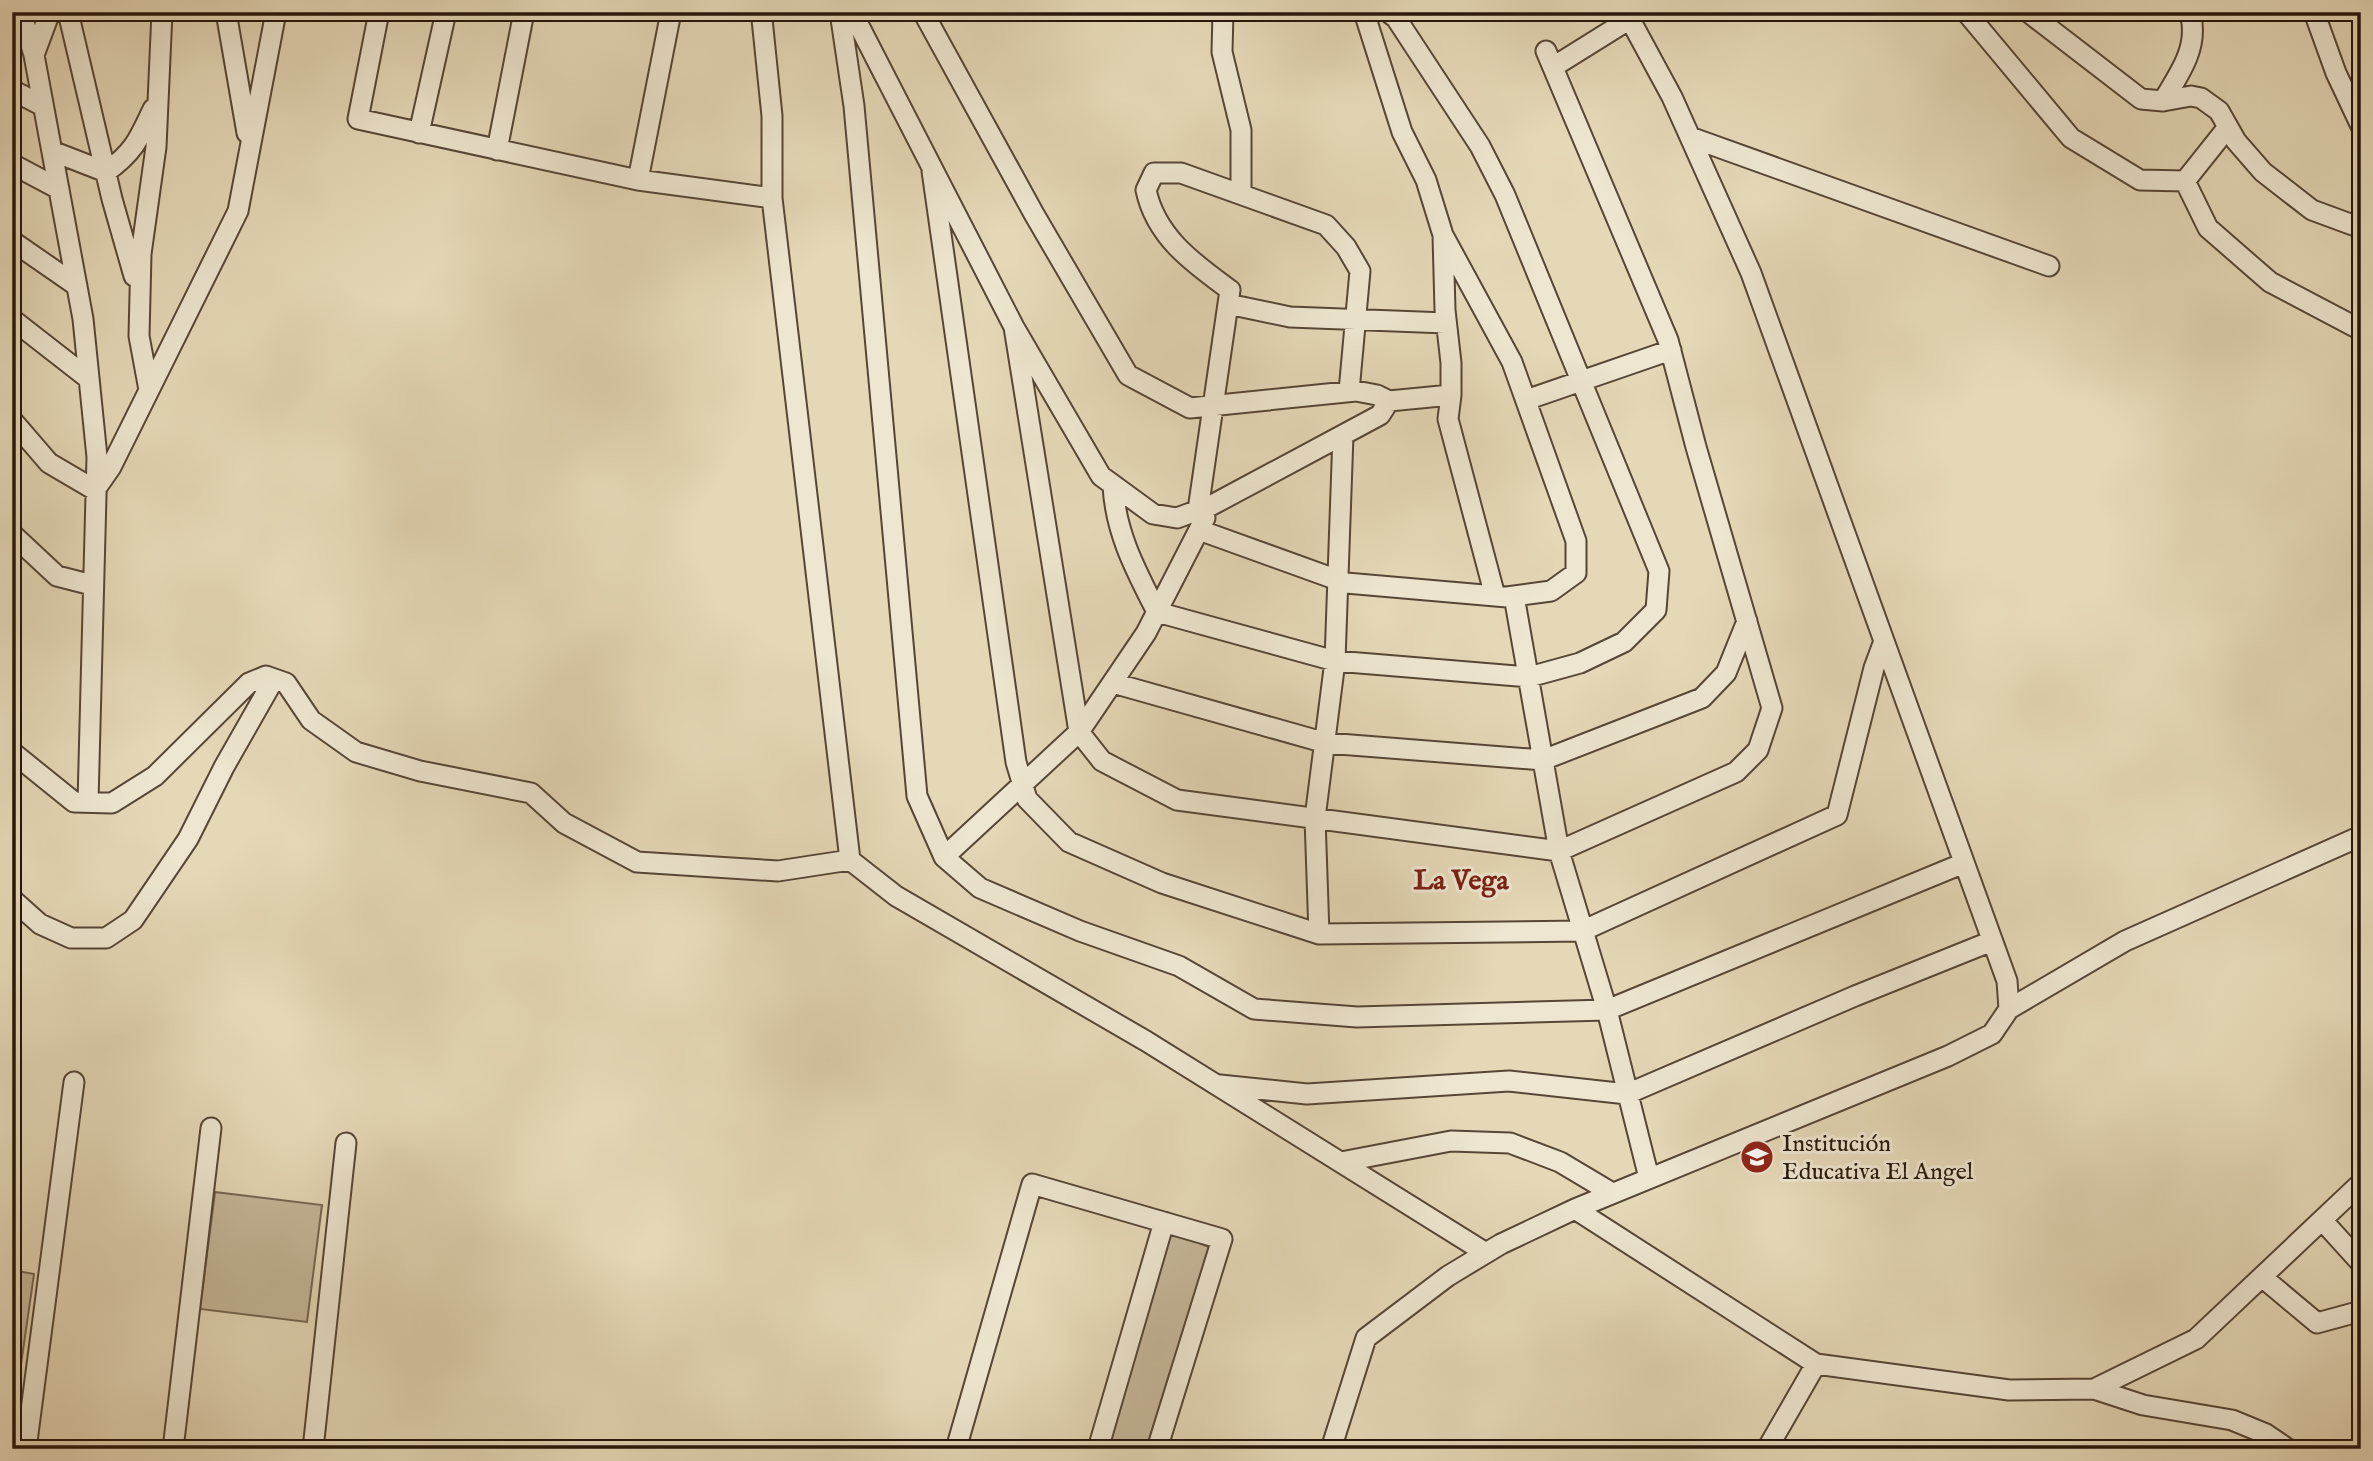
<svg xmlns="http://www.w3.org/2000/svg" width="2373" height="1461" viewBox="0 0 2373 1461" font-family="'IM FELL English',serif">
<rect width="100%" height="100%" fill="#e5d8b7"/>
<filter id="stains"><feTurbulence type="fractalNoise" baseFrequency=".00286" numOctaves="4"/><feColorMatrix values="0 0 0 0 .2 0 0 0 0 .09 0 0 0 0 .02 0 0 0 .5 -.17"/></filter>
<radialGradient id="worn" r=".72"><stop offset=".6" stop-color="#630" stop-opacity="0"/><stop offset="1" stop-color="#630" stop-opacity=".3"/></radialGradient>
<path fill="#c5b79a" stroke="#766652" stroke-width="2" d="M215 1192 322 1205 307 1322 200 1309Z
M1170 1231 1209 1247 1148 1449H1106Z
M12 1270 34 1274 13 1420H12Z"/>
<g fill="none" stroke-linecap="round" stroke-linejoin="round">
<defs>
<path id="minor" d="M21 12 34 55 83 319 97 457 88 802
M68 12 112 199 134 276
M226 12 247 133
M379 12 358 119 638 180 772 198 850 860 896 896 1146 1041 1486 1253
M764 12 762 19 772 116V198
M840 12 854 106 917 796 944 857 980 888 1080 931 1179 966 1254 1009 1357 1017 1607 1010 1964 863
M852 12 1014 327 1101 476 1153 514 1177 518 1212 505 1380 415 1389 401 1377 395 1356 391 1190 408 1128 375 1034 214 923 12
M1223 12 1222 52 1241 130V193
M1364 12 1402 132 1426 180 1443 235 1445 310 1451 363V395L1448 419 1495 596
M1966 12 2071 138 2140 180 2185 181 2208 228 2270 282 2361 330
M2028 12 2141 99 2163 101 2191 96 2201 98 2219 111 2236 141 2263 172 2312 210 2361 228
M2314 12 2336 73 2361 126
M34 55 50 12
M1553 67 1630 19
M12 90 43 106
M2163 101C2179 74 2198 49 2191 17L2186 12
M419 133 446 12
M1690 137 2049 266
M497 150 524 12
M52 151 106 172C134 152 139 139 153 109
M12 164 59 189
M932 171 1016 762 1027 799 1069 842 1162 883 1319 934 1582 931 1837 815 1874 668 1884 641
M638 180 671 12
M2185 181 2228 127
M12 241 77 286
M1228 304 1290 317 1446 323
M12 319 89 379
M1014 327 1079 732 1102 761 1177 800 1559 851 1736 772 1758 750 1772 708 1696 447 1668 340 1546 51
M149 390 139 336 141 254 156 147 162 12
M1526 400 1671 350
M1389 401 1451 395
M12 420 49 463 95 490 111 467 238 211 276 12
M1113 485C1115 532 1136 571 1157 612L1335 661 1529 677 1580 663 1624 642 1656 610 1659 571 1505 195 1480 146 1396 18 1388 12
M1198 510 1230 290C1193 263 1156 237 1146 190L1154 173H1181L1326 225 1346 247 1360 271 1349 391
M1199 530 1346 583 1507 597 1551 591 1576 573V541L1512 362 1443 235
M12 534 57 576 92 585
M1514 596 1559 851 1607 1010 1649 1178
M1113 683 1326 743 1543 760 1702 698 1726 673 1747 621
M12 752 74 802 112 803 155 776 249 683 266 676 286 683 311 720 356 752 420 771 531 793 564 823 637 862 778 871 850 860
M944 857 1079 732 1146 633 1205 518
M12 899 40 924 71 938H106L133 920 188 839 224 767 274 679
M1319 934 1315 818 1335 661 1343 435
M2009 1009 2125 941 2361 836
M1220 1085 1307 1094 1509 1081 1627 1094 1855 996 1992 941
M1341 1162 1451 1141 1510 1143 1560 1162 1612 1193
M1575 1209 1816 1364 2009 1390 2094 1389 2196 1339 2361 1183
M2322 1220 2361 1263
M2262 1277 2317 1323 2361 1311
M2094 1389 2143 1405 2232 1420 2266 1434 2288 1449
M26 1449 74 1082
M173 1449 211 1128
M313 1449 346 1143
M956 1449 1032 1184 1222 1239 1157 1449
M1098 1449 1164 1222
M1331 1449 1366 1338 1448 1276 1501 1244 1575 1209 1948 1056 1992 1034 2009 1009 2007 981 1751 273 1672 97 1626 12
M1767 1449 1816 1364"/>
</defs>
<use href="#minor" stroke="#564636" stroke-width="23"/>
<use href="#minor" stroke="#eee6d0" stroke-width="19"/>
</g>
<defs>
<symbol id="school-disc" viewBox="-11 -11 22 22"><circle r="9.5" fill="#8f2418" stroke="#eee6d0"/><path d="M0-5L7-2L0 1L-7-2ZM-4 1L0 2.5L4 1V4Q0 6-4 4Z" fill="#fff"/></symbol>
</defs>
<g fill-rule="evenodd">
<use href="#school-disc" x="1738" y="1138" width="38" height="38"/>
</g>
<g text-anchor="middle" stroke-width="6" stroke-linejoin="round" paint-order="stroke">
<g font-size="24" fill="#26150b" stroke="#eee6d0" text-anchor="start">
<text x="1782" y="1151">Institución<tspan x="1782" dy="28">Educativa El Angel</tspan></text>
</g>
<g font-size="28" font-weight="bold" fill="#7a1f14" stroke="#eee6d0">
<text x="1461" y="889">La Vega</text>
</g>
</g>
<rect width="2373" height="1461" fill="none" stroke="#e5d8b7" stroke-width="42"/>
<rect x="14" y="14" width="2345" height="1433" fill="none" stroke="#26150b" stroke-width="3.5"/>
<rect x="21" y="21" width="2331" height="1419" fill="none" stroke="#26150b" stroke-width="2"/>
<rect width="100%" height="100%" filter="url(#stains)"/>
<rect width="100%" height="100%" fill="url(#worn)"/>
</svg>
